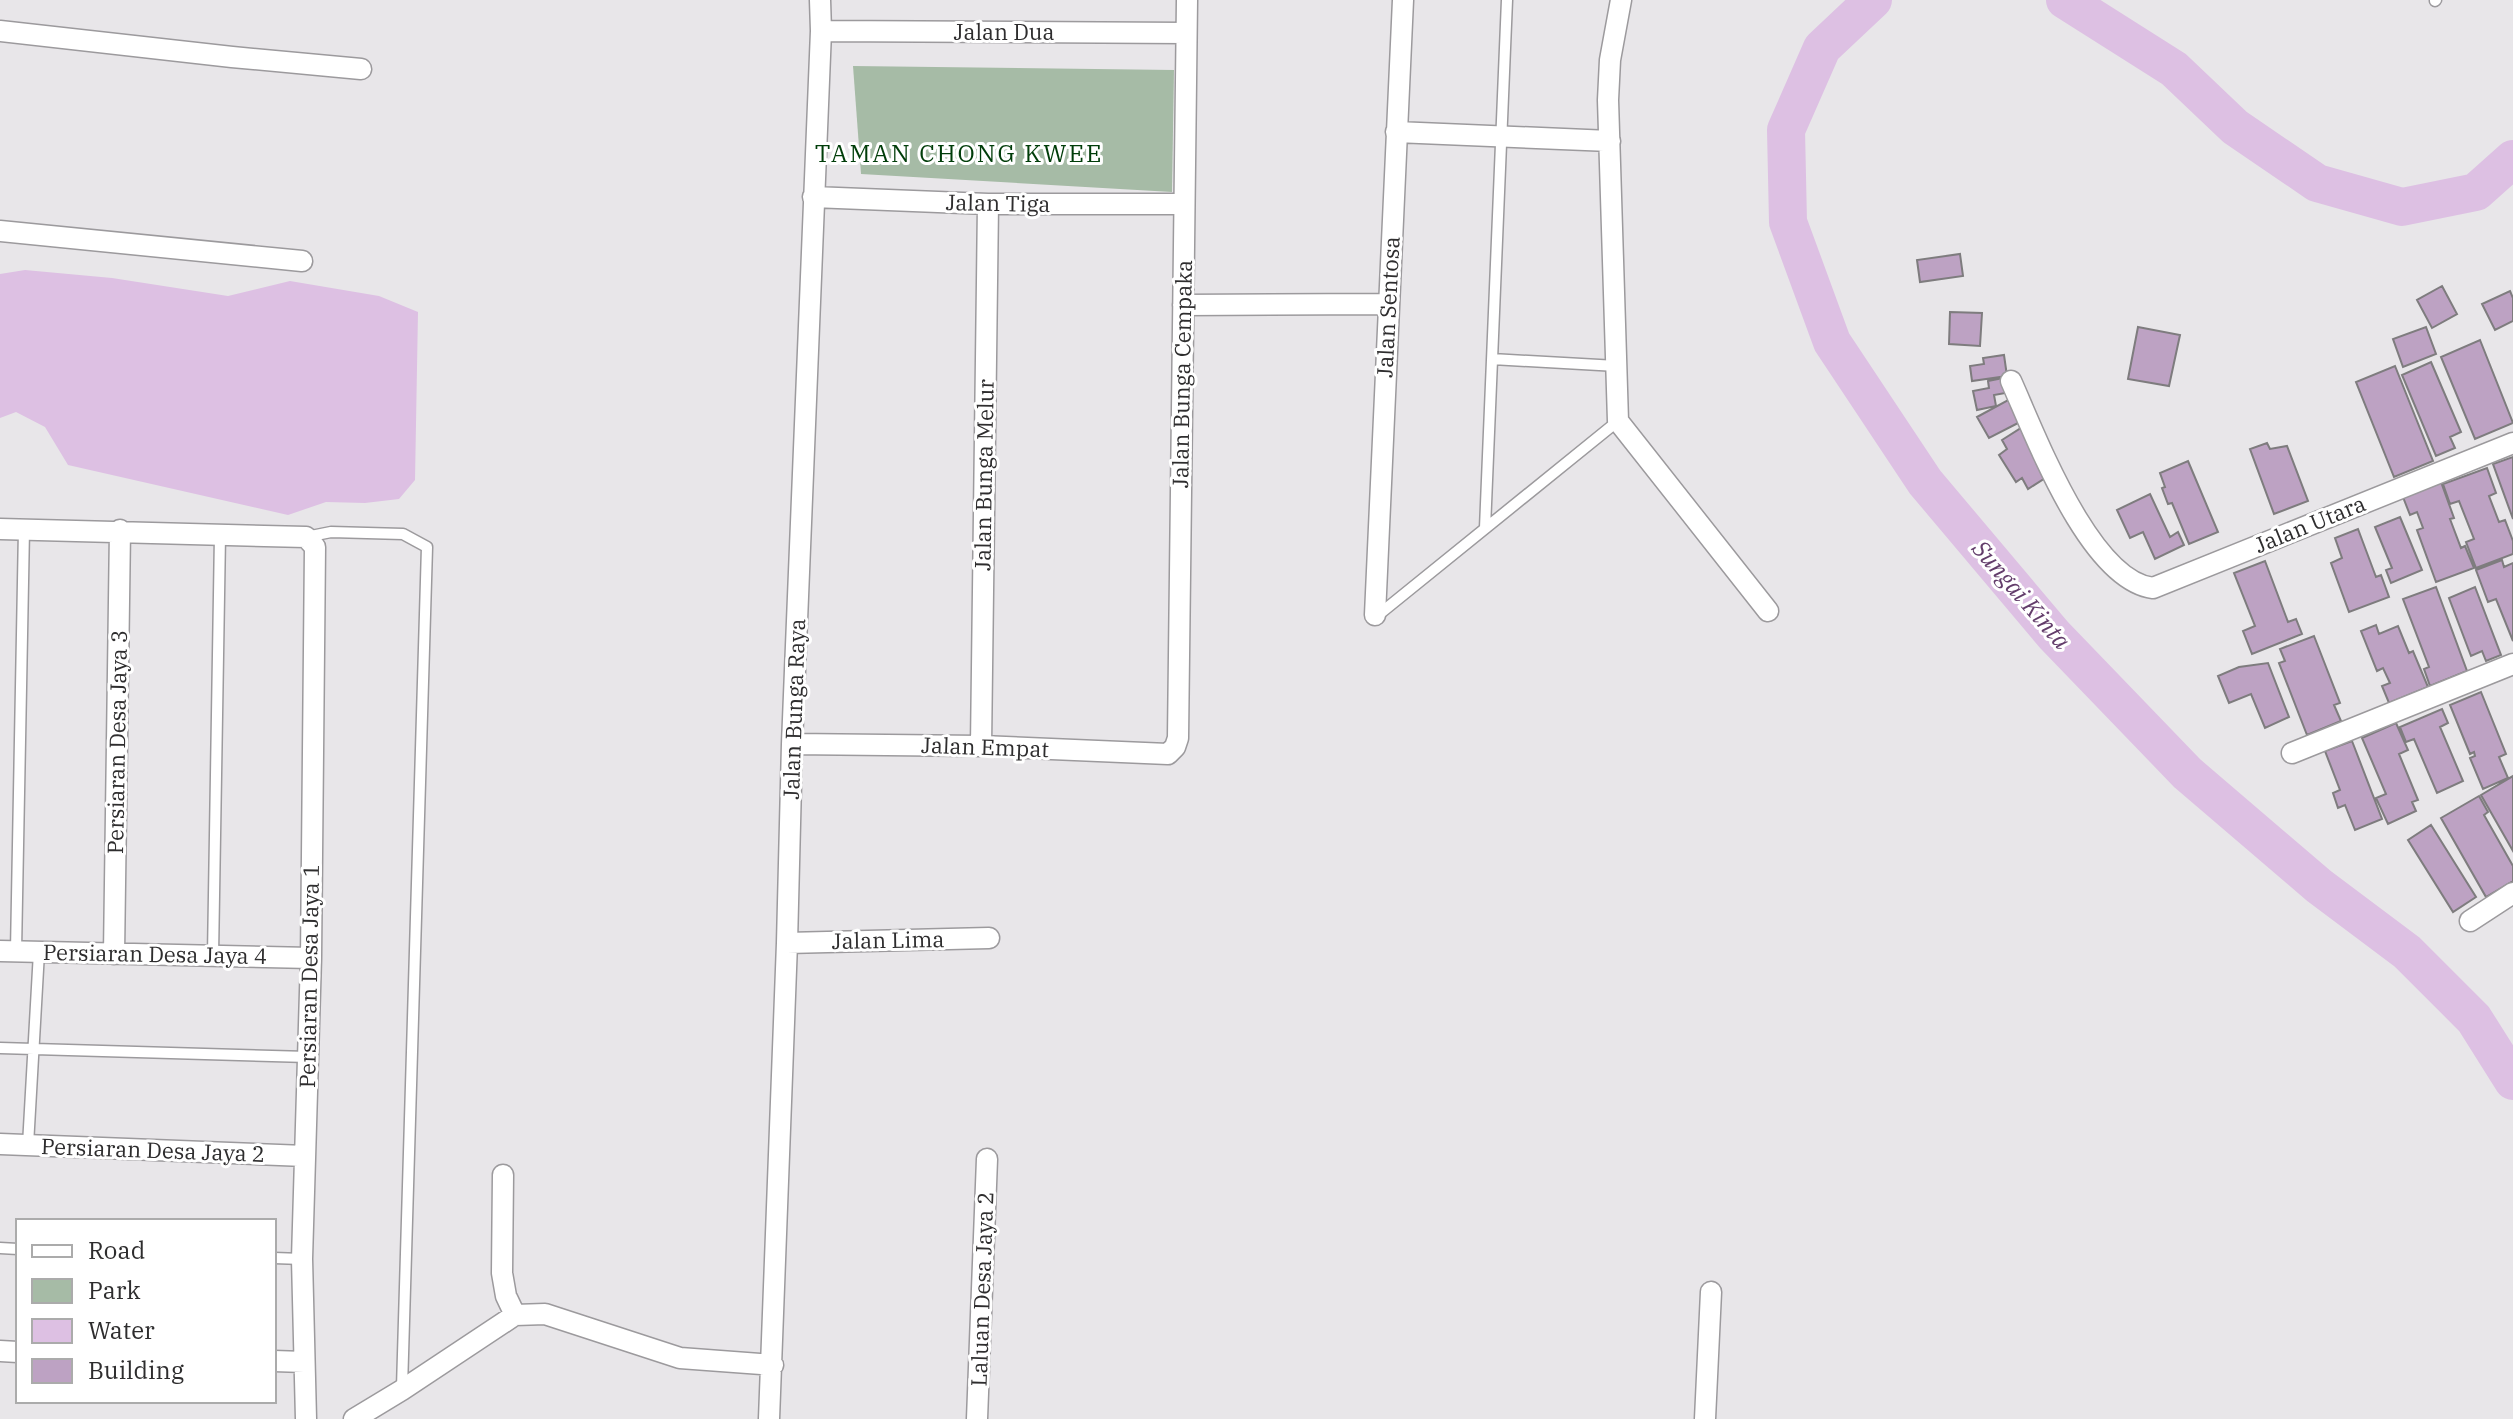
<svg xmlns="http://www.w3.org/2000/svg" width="2513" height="1419" viewBox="0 0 2513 1419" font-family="'IBM Plex Serif',serif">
<rect width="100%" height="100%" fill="#e8e6e9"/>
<path fill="#a6bba6" d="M853 66 1174 70 1172 192 861 174Z"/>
<path fill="#ddc0e3" d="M25 270 112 278 228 296 290 281 379 296 418 312 415 480 399 499 365 503 326 502 288 515 68 465 45 427 16 412 0 418V274Z"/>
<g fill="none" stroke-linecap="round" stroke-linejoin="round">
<path stroke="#ddc0e3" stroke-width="38" d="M1873 0 1822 48 1786 130 1788 222 1832 342 1925 482 2054 635 2187 773 2319 886 2407 952 2474 1019 2513 1081
M2065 0 2174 69 2235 127 2317 183 2402 207 2476 192 2513 159"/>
</g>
<path fill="#bda2c3" stroke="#7e7c7e" stroke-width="2" d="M1960 254 1963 276 1920 282 1917 260Z
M2442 286 2457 314 2432 328 2417 300Z
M2510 291 2513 298V321L2495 330 2482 304Z
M1950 312 1982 313 1980 346 1949 344Z
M2138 327 2180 335 2169 386 2128 379Z
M2426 327 2436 354 2403 367 2393 339Z
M2480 340 2513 423 2475 439 2441 357Z
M2004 355 2007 376 1972 381 1970 366 1984 364 1983 358Z
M2431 362 2461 432 2450 437 2455 448 2436 456 2402 375Z
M2395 366 2433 461 2394 477 2356 382Z
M2008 377 2011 392 1994 395 1996 406 1977 410 1973 391 1989 388 1988 381Z
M2010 399 2022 421 1989 438 1977 417Z
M2021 428 2050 475 2028 489 2022 478 2016 482 1999 455 2007 449 2002 440Z
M2267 443 2270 449 2287 446 2308 501 2274 514 2250 449Z
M2513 457V519L2493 464Z
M2188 461 2218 532 2189 544 2172 503 2168 504 2162 488 2165 487 2160 473Z
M2487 468 2496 493 2489 496 2499 522 2505 520 2513 541V554L2476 568 2466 542 2474 539 2459 501 2450 504 2443 484Z
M2441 482 2454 518 2450 519 2461 548 2465 546 2474 568 2436 582 2417 530 2423 528 2417 512 2410 515 2403 497Z
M2150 494 2170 537 2178 532 2184 545 2155 559 2143 532 2130 538 2117 510Z
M2400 517 2422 570 2391 583 2386 570 2392 568 2375 527Z
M2358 529 2376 577 2381 575 2389 597 2349 612 2331 563 2342 558 2335 538Z
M2502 560 2504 567 2513 563V641L2496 599 2488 602 2476 570Z
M2265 561 2288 622 2296 619 2302 634 2252 654 2243 631 2255 626 2234 573Z
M2436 587 2467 671 2430 686 2424 669 2429 667 2403 599Z
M2475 587 2501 655 2486 661 2482 651 2471 656 2449 598Z
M2376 625 2379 634 2398 626 2409 653 2413 651 2428 687 2389 703 2382 686 2390 683 2383 668 2377 671 2361 631Z
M2314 636 2340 703 2334 705 2341 721 2307 735 2279 663 2285 661 2280 649Z
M2268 663 2289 717 2265 728 2251 694 2229 703 2218 676 2239 667Z
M2481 692 2506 754 2499 757 2508 778 2483 789 2470 758 2475 756 2474 752 2470 754 2450 705Z
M2442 709 2448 723 2440 727 2463 781 2437 793 2414 739 2406 742 2400 727Z
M2396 723 2408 750 2399 754 2418 800 2412 802 2416 811 2388 824 2376 798 2386 794 2362 738Z
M2352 741 2382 819 2355 830 2345 805 2338 808 2333 793 2340 790 2325 751Z
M2513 776V851L2481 795Z
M2479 796 2488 812 2484 815 2513 866V881L2486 897 2441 818Z
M2431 825 2476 897 2453 912 2408 840Z"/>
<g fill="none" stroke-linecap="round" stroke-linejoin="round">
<defs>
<path id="service" d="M2435 1 2436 0
M1492 359 1617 366
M1485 528 1507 0
M306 537 331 532 403 534 427 547 402 1388
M1377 616 1618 421
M16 951 24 529
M213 955 220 535
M0 1048 308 1057
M28 1145 39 952
M0 1248 18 1249
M274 1258 302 1259"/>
<path id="minor" d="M1621 0 1610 60 1608 100 1618 421 1768 611
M0 31 232 57 361 69
M821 31 1186 33
M1396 132 1610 141
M813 197 988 204H1183
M0 231 302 261
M1183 305 1388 304
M2011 381C2035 434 2089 580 2153 588L2513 443
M0 529 306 537 315 547 311 958 302 1259 306 1419
M1375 615 1403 0
M792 744 981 746 1168 754 1175 747 1178 738 1187 0
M981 746 988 204
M2292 753 2513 664
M2470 921 2513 893
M787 943 989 938
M0 951 311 958
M114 954 120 530
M0 1144 305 1156
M503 1175 502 1273 506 1296 515 1315
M0 1351 18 1352
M274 1361 304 1362
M354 1419 402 1390 515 1315 545 1314 680 1358 773 1365
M769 1419 787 943 792 744 821 31 820 0
M977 1419 987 1159
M1705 1419 1711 1292"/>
</defs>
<use href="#service" stroke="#9c9a9d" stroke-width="13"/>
<use href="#minor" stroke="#9c9a9d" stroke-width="23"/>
<use href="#service" stroke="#fff" stroke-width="10"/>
<use href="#minor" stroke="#fff" stroke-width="20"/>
</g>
<g text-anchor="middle" stroke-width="6" stroke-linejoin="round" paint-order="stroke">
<g font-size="22" fill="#2e2d2e" stroke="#fff">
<text x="1004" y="40">Jalan Dua</text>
<text transform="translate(998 203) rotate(1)" y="8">Jalan Tiga</text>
<text transform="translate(1388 307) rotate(-87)" y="8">Jalan Sentosa</text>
<text transform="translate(1182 374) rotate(-89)" y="8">Jalan Bunga Cempaka</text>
<text transform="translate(984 475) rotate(-89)" y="8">Jalan Bunga Melur</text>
<text transform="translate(2310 524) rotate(-22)" y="8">Jalan Utara</text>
<text transform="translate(794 709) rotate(-88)" y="8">Jalan Bunga Raya</text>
<text transform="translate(117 742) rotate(-89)" y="8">Persiaran Desa Jaya 3</text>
<text transform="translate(985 747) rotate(2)" y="8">Jalan Empat</text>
<text transform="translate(888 940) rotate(-1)" y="8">Jalan Lima</text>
<text transform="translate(155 954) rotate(1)" y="8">Persiaran Desa Jaya 4</text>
<text transform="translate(309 976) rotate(-89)" y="8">Persiaran Desa Jaya 1</text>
<text transform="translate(153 1150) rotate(2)" y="8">Persiaran Desa Jaya 2</text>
<text transform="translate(982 1289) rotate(-88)" y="8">Laluan Desa Jaya 2</text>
</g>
<g font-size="24" letter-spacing="2" fill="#003d09" stroke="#fff">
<text x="959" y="162">TAMAN CHONG KWEE</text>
</g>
<g font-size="24" font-style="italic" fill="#633d6b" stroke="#fff">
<text transform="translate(2021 595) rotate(49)" y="8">Sungai Kinta</text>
</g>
</g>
<rect x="16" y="1219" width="260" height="184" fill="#ffffff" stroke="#ababab" stroke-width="2"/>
<rect x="32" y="1245" width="40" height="12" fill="#ffffff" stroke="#ababab" stroke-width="2"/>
<text x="88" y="1259" font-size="24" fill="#2e2d2e">Road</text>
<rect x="32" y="1279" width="40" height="24" fill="#a6bba6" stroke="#ababab" stroke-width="2"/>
<text x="88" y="1299" font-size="24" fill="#2e2d2e">Park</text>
<rect x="32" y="1319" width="40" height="24" fill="#ddc0e3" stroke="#ababab" stroke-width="2"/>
<text x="88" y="1339" font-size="24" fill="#2e2d2e">Water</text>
<rect x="32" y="1359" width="40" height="24" fill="#bda2c3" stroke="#ababab" stroke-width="2"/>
<text x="88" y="1379" font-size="24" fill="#2e2d2e">Building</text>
</svg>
